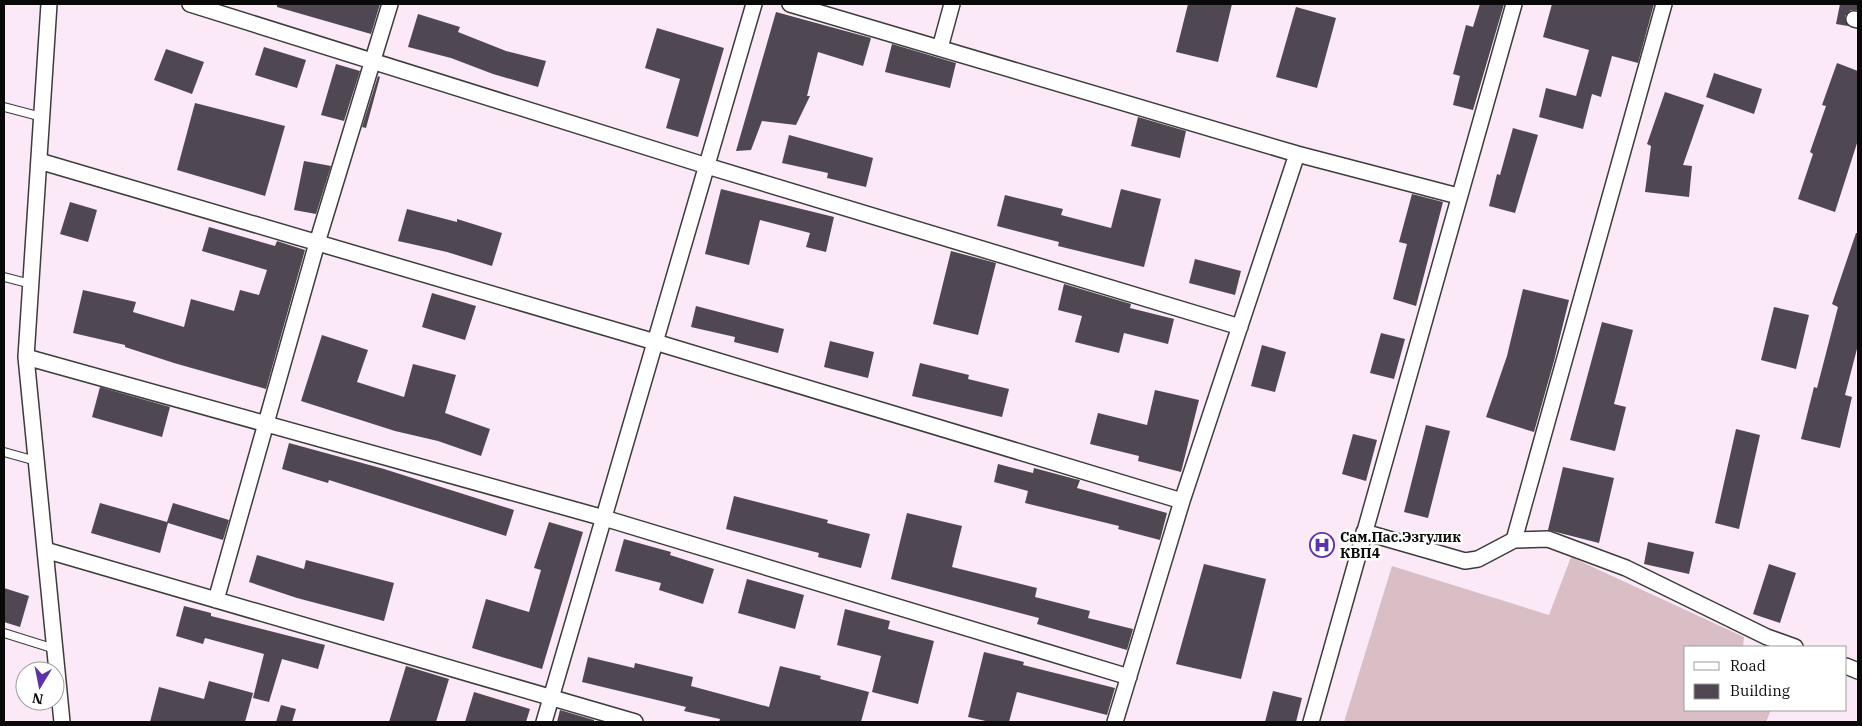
<svg xmlns="http://www.w3.org/2000/svg" width="1862" height="726" viewBox="0 0 1862 726" font-family="'IBM Plex Serif',serif">
<rect width="100%" height="100%" fill="#fce9f8"/>
<path fill="#dabec5" d="M1571 557 1744 637 1743 647H1686V710H1771L1766 722H1344L1392 566 1549 615Z"/>
<path fill="#4f4751" d="M277 4H380L371 34 277 7Z
M1188 4H1232L1218 62 1176 52Z
M1480 4H1504L1473 110 1453 105 1460 76 1453 74 1466 25 1473 27Z
M1552 4H1654L1638 63 1612 56 1601 97 1592 94 1583 129 1539 117 1546 88 1576 96 1589 50 1543 37Z
M1840 4H1858V10H1851L1845 16 1848 26 1836 24Z
M1296 7 1336 18 1317 88 1276 77Z
M776 12 871 38 863 66 818 52 807 96H810L796 125 762 121 751 150 736 151Z
M418 14 460 27 458 32 506 51 546 61 538 87 493 74 451 58 408 47Z
M657 28 724 48 698 137 666 128 680 79 645 68Z
M892 44 956 63 950 88 885 72Z
M264 47 306 60 297 88 255 75Z
M166 49 204 62 192 94 154 80Z
M1837 63 1858 71V140L1835 212 1798 199 1813 154 1810 152 1826 106 1822 105Z
M336 64 360 71 344 121 321 115Z
M1714 73 1762 89 1754 114 1706 97Z
M378 76 380 77 366 128 362 127Z
M1665 92 1704 105 1683 165 1692 166 1689 197 1645 192 1651 146 1647 144Z
M195 103 285 126 265 196 177 170Z
M1138 117 1186 131 1180 158 1131 146Z
M1513 128 1538 135 1515 213 1489 206 1497 174 1500 175Z
M789 135 873 158 866 187 827 178 828 173 782 163Z
M304 161 331 166 316 214 294 210Z
M721 189 834 217 826 252 806 247 810 233 760 220 749 265 705 254Z
M1121 189 1161 199 1144 267 1058 246 1059 242 997 226 1005 195 1063 209 1061 215 1111 228Z
M1412 194 1443 202 1416 306 1393 299 1407 244 1399 242Z
M70 202 97 210 88 242 60 234Z
M407 209 457 222V219L502 233 492 266 447 252 398 241Z
M209 227 275 246 277 241 305 250 266 389 174 363 125 347V345L73 333 83 290 136 302 133 312 184 327 191 299 234 311 240 290 259 295 267 270 202 251Z
M1856 233H1858V345L1845 395 1852 397 1840 448 1801 439 1814 387 1817 388 1838 307 1832 304Z
M951 251 996 263 978 335 933 324Z
M1195 259 1241 271 1235 295 1189 283Z
M1064 284 1131 304 1130 308 1174 319 1168 344 1124 333 1119 353 1075 342 1082 316 1058 310Z
M1523 289 1569 300 1554 361 1534 432 1486 417 1507 356Z
M432 293 476 306 465 340 422 327Z
M696 306 784 329 778 353 734 342 735 337 691 327Z
M1774 307 1809 315 1796 369 1761 360Z
M1602 322 1633 330 1614 404 1626 407 1615 451 1570 440Z
M1381 333 1405 339 1394 379 1370 373Z
M322 335 368 350 357 382 404 397 413 364 456 375 445 413 490 429 481 456 438 441 395 431 301 401Z
M830 341 874 352 868 378 824 367Z
M1262 345 1286 352 1275 392 1251 386Z
M920 363 969 375 968 379 1009 389 1002 417 912 396Z
M100 387 170 407 162 437 92 417Z
M1155 390 1199 400 1181 472 1138 461 1139 456 1090 444 1098 413 1147 425Z
M1426 425 1450 431 1428 518 1404 512Z
M1736 429 1760 435 1739 529 1715 523Z
M1353 434 1377 440 1366 481 1342 474Z
M289 443 384 469 514 510 506 536 329 480 328 483 282 469Z
M998 464 1033 473 1034 468 1075 479 1080 480 1077 488 1167 513 1160 540 1118 529 1119 526 1025 503 1028 491 994 482Z
M1563 467 1614 478 1599 543 1548 530Z
M734 496 828 520 827 523 870 534 861 568 818 557 819 553 726 529Z
M100 503 167 522 173 503 229 520 223 540 168 523 160 553 91 533Z
M907 513 962 526 952 567 1037 588 1035 597 1090 611 1088 618 1133 629 1127 650 1037 624 1039 618 891 579Z
M549 522 583 532 542 669 472 648 486 599 529 612 541 570 534 568Z
M624 539 671 552 670 555 714 569 703 604 659 590 661 583 615 571Z
M1648 542 1694 552 1689 574 1644 564Z
M257 555 304 569 306 560 394 583 384 621 297 598 249 582Z
M1204 564 1266 579 1241 679 1176 664Z
M1769 564 1796 573 1780 623 1753 614Z
M747 579 804 595 795 629 738 613Z
M4 588 29 596 20 627 4 622Z
M184 606 211 613V616L325 645 318 669 282 659 269 702 253 698 264 654 205 638 203 644 176 636Z
M845 609 890 621 888 629 934 641 918 704 872 692 881 656 837 645Z
M984 652 1024 662 1023 665 1115 688 1107 715 1017 692 1009 722H990L968 717Z
M588 657 634 668 635 663 693 677 691 686 769 707 780 666 821 676 820 679 869 692 861 722H719L720 719 684 711 686 707 582 682Z
M406 666 449 679 436 722H389Z
M209 681 253 693 245 722H150L159 687 204 699Z
M1273 691 1302 698 1296 722H1265Z
M474 692 530 709 526 722H465Z
M281 705 296 709 292 722H276Z
M560 710 594 720V722H557Z"/>
<g fill="none" stroke-linecap="round" stroke-linejoin="round">
<defs>
<path id="lane" d="M4 107 42 117
M4 277 31 284
M4 452 36 461
M4 633 55 649"/>
<path id="street" d="M49 4 26 357 62 722
M190 4 707 166 1240 327
M790 4 1297 154 1458 196
M1854 19 1858 20
M940 48 952 4
M39 161 655 342 1182 501
M26 357 604 518 1129 677
M1364 532 1465 561 1478 559 1514 540 1548 539 1626 568 1767 637 1795 647
M1514 540 1664 4
M45 550 635 722
M216 600 317 243 390 4
M1846 666 1858 671
M544 722 754 4
M1115 722 1182 501 1297 154
M1311 722 1514 4"/>
</defs>
<use href="#lane" stroke="#3c3c3c" stroke-width="10"/>
<use href="#street" stroke="#3c3c3c" stroke-width="18"/>
<use href="#lane" stroke="#fff" stroke-width="8"/>
<use href="#street" stroke="#fff" stroke-width="15"/>
</g>
<defs>
<symbol id="hospital-ring" viewBox="-11 -11 22 22"><circle r="9.5" fill="#fff" stroke="#5d34a7" stroke-width="1.5"/><path d="M-5-5h3v3.5h4V-5h3V5h-3V1.5h-4V5h-3Z" fill="#5d34a7"/></symbol>
</defs>
<g fill-rule="evenodd">
<use href="#hospital-ring" x="1308" y="531" width="28" height="28"/>
</g>
<g text-anchor="middle" stroke-width="5" stroke-linejoin="round" paint-order="stroke">
<g font-size="14" font-weight="bold" fill="#090909" stroke="#fff" text-anchor="start">
<text x="1340" y="542">Сам.Пас.Эзгулик<tspan x="1340" dy="16">КВП4</tspan></text>
</g>
</g>
<rect width="1862" height="726" fill="none" stroke="#090909" stroke-width="10"/>
<rect x="1684" y="646" width="162" height="65" fill="#ffffff" stroke="#9d9d9d"/>
<rect x="1694" y="662" width="25" height="8" fill="#ffffff" stroke="#9d9d9d"/>
<text x="1730" y="671" font-size="15" fill="#090909">Road</text>
<rect x="1694" y="684" width="25" height="15" fill="#4f4751" stroke="#9d9d9d"/>
<text x="1730" y="696" font-size="15" fill="#090909">Building</text>
<g transform="translate(40 686) rotate(190)"><circle r="24" fill="#ffffff" stroke="#9d9d9d"/>
<path d="M0-4L9 19L0 12L-9 19Z" fill="#5d34a7"/>
<text y="-8" font-size="14" font-weight="bold" text-anchor="middle" fill="#090909">N</text>
</g>
</svg>
